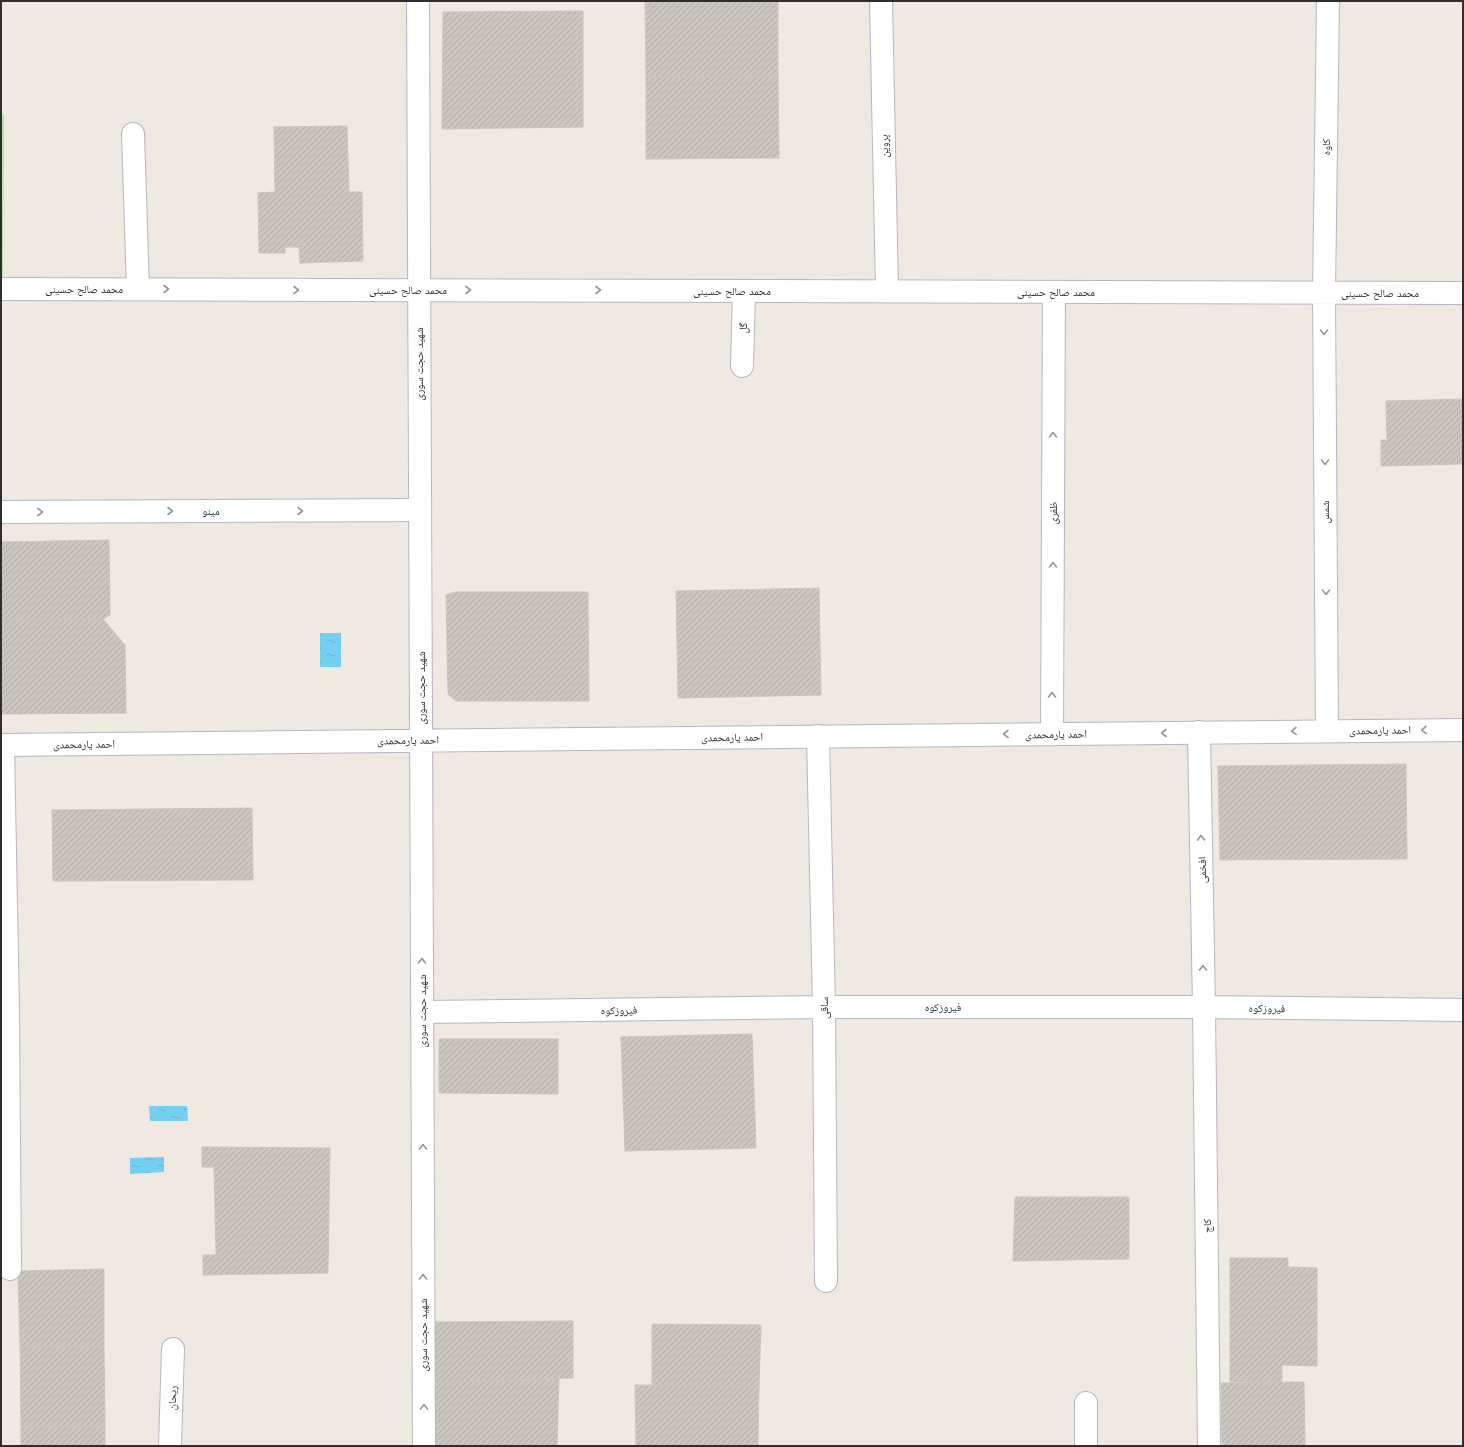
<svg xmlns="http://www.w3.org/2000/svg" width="1464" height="1447" viewBox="0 0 1464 1447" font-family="Quicksand,'Noto Naskh Arabic',sans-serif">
<defs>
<pattern id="water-ripples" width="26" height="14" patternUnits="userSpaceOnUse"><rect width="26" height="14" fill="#75cff0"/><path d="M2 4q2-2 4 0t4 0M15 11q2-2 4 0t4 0" fill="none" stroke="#66b2ce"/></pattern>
<pattern id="building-hatch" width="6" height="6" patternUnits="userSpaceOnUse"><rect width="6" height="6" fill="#cbc7bf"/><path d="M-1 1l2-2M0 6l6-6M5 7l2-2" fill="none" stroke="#afaba4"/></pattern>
</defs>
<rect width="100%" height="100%" fill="#efe9e1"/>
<path fill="#b6e59e" d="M1 115H4L3 277H1Z"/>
<path fill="url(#water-ripples)" d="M320 633H341V667H320Z
M149 1106H187L188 1121H150Z
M164 1157V1172L130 1174V1158Z"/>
<path fill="url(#building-hatch)" stroke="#cbc5ba" d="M645 1H778V76L646 77Z
M583 11V127L442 129 443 12Z
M778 76 779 158 646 159V77Z
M347 126 349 192H362L363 261 300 263 299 247H285V253H259L258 193 275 192 274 127Z
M1463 399V464L1381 466V440H1387L1386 401Z
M109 540 110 615 103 619 1 620V542Z
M819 588 821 695 678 698 676 591Z
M455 592H588L589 701H456L448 694 446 595Z
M103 619 125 645 126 713 1 714V620Z
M1406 764 1407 859 1220 860 1218 766Z
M252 808 253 880 53 881 52 810Z
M752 1034 756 1148 625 1151 621 1037Z
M439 1039H558V1094L439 1093Z
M202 1147 330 1148 328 1273 203 1275V1255H216L214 1167H202Z
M1015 1197H1129V1259L1013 1261Z
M1230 1258H1288V1267L1317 1268V1366L1282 1365V1382H1230Z
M104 1269V1346H20L18 1271Z
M573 1321V1378L434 1383 433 1322Z
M652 1324 761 1325 759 1386 652 1385Z
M20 1346H104L105 1426H21Z
M559 1379 557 1446H433L434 1383Z
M1304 1382 1305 1446H1222L1221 1383Z
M635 1385 759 1386 758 1446H636Z
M21 1426H105V1446H21Z"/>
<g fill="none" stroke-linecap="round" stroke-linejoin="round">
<defs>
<path id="street" d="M881 1 887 291
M133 134 138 289
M1 289 1463 293
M742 366 744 291
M1 512 420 510
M1327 731 1324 293 1328 1
M1199 732 1204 1007 1209 1446
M1052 734 1054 292
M818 736 824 1007 826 1281
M3 745 8 1011 10 1269
M422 1012 824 1007H1204L1463 1010
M170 1446 173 1349
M1086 1446V1403"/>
<path id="secondary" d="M418 1 424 1446
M1 745 1463 730"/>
</defs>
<use href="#street" stroke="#b4b7c1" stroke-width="24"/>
<use href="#secondary" stroke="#b4b7c1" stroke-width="24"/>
<use href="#street" stroke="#fff" stroke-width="22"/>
<use href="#secondary" stroke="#fff" stroke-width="22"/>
</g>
<defs><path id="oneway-chevron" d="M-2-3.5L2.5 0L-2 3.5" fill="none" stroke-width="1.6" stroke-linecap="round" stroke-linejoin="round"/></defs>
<g stroke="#969696">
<use href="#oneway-chevron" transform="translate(166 289)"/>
<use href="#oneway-chevron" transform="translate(296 290)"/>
<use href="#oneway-chevron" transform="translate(468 290)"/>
<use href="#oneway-chevron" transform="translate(598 290)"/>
<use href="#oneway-chevron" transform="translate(1324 332) rotate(90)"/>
<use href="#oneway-chevron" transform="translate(1053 435) rotate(-90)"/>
<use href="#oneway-chevron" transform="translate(1325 462) rotate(90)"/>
<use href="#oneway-chevron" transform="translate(170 511)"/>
<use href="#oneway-chevron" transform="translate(300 511)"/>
<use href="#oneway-chevron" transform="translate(40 512)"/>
<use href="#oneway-chevron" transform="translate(1053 565) rotate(-90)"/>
<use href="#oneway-chevron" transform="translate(1326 592) rotate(90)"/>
<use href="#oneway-chevron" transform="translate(1052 695) rotate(-90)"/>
<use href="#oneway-chevron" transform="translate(1424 730) rotate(179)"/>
<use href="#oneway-chevron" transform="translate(1294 731) rotate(179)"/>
<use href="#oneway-chevron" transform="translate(1164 733) rotate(180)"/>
<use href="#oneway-chevron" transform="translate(1006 734) rotate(179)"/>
<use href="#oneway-chevron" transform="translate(1201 838) rotate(-91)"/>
<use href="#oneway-chevron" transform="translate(422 961) rotate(-90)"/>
<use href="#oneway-chevron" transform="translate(1203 968) rotate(-91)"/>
<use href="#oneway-chevron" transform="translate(423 1147) rotate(-90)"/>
<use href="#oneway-chevron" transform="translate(423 1277) rotate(-90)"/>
<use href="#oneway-chevron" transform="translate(424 1407) rotate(-90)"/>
</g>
<g text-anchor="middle" stroke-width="3.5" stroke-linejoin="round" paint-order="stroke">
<g font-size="11" fill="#2e2e2e" stroke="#fff">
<text transform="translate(884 146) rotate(-91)" y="4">پروین</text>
<text transform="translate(1326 147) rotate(-89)" y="4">کاوه</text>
<text x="84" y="293">محمد صالح حسینی</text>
<text x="408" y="294">محمد صالح حسینی</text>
<text x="732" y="295">محمد صالح حسینی</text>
<text x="1056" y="296">محمد صالح حسینی</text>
<text x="1380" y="297">محمد صالح حسینی</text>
<text transform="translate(743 328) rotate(-88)" y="4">گل</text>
<text transform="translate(419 364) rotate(-90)" y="4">شهید حجت سوری</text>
<text x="211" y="515">مینو</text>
<text transform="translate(1325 512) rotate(-90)" y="4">شمس</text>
<text transform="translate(1053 513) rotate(-90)" y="4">ظفری</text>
<text transform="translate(421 688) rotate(-90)" y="4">شهید حجت سوری</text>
<text transform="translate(1380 730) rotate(-1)" y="4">احمد یارمحمدی</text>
<text transform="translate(1056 734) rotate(-1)" y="4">احمد یارمحمدی</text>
<text transform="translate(732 737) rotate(-1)" y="4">احمد یارمحمدی</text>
<text transform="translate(408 740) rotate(-1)" y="4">احمد یارمحمدی</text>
<text transform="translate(84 744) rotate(-1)" y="4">احمد یارمحمدی</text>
<text transform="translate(1202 870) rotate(-91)" y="4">افخمی</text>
<text x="943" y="1011">فیروزکوه</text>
<text transform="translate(824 1008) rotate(-91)" y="4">ساقی</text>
<text transform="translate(1267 1008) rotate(1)" y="4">فیروزکوه</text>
<text transform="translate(619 1010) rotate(-1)" y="4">فیروزکوه</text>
<text transform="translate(422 1011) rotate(-90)" y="4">شهید حجت سوری</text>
<text transform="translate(1207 1226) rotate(-91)" y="4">کاج</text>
<text transform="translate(423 1335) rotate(-90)" y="4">شهید حجت سوری</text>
<text transform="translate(172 1398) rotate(-88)" y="4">ریحان</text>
</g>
</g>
<rect width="1464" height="1447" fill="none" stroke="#2e2e2e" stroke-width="4"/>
</svg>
